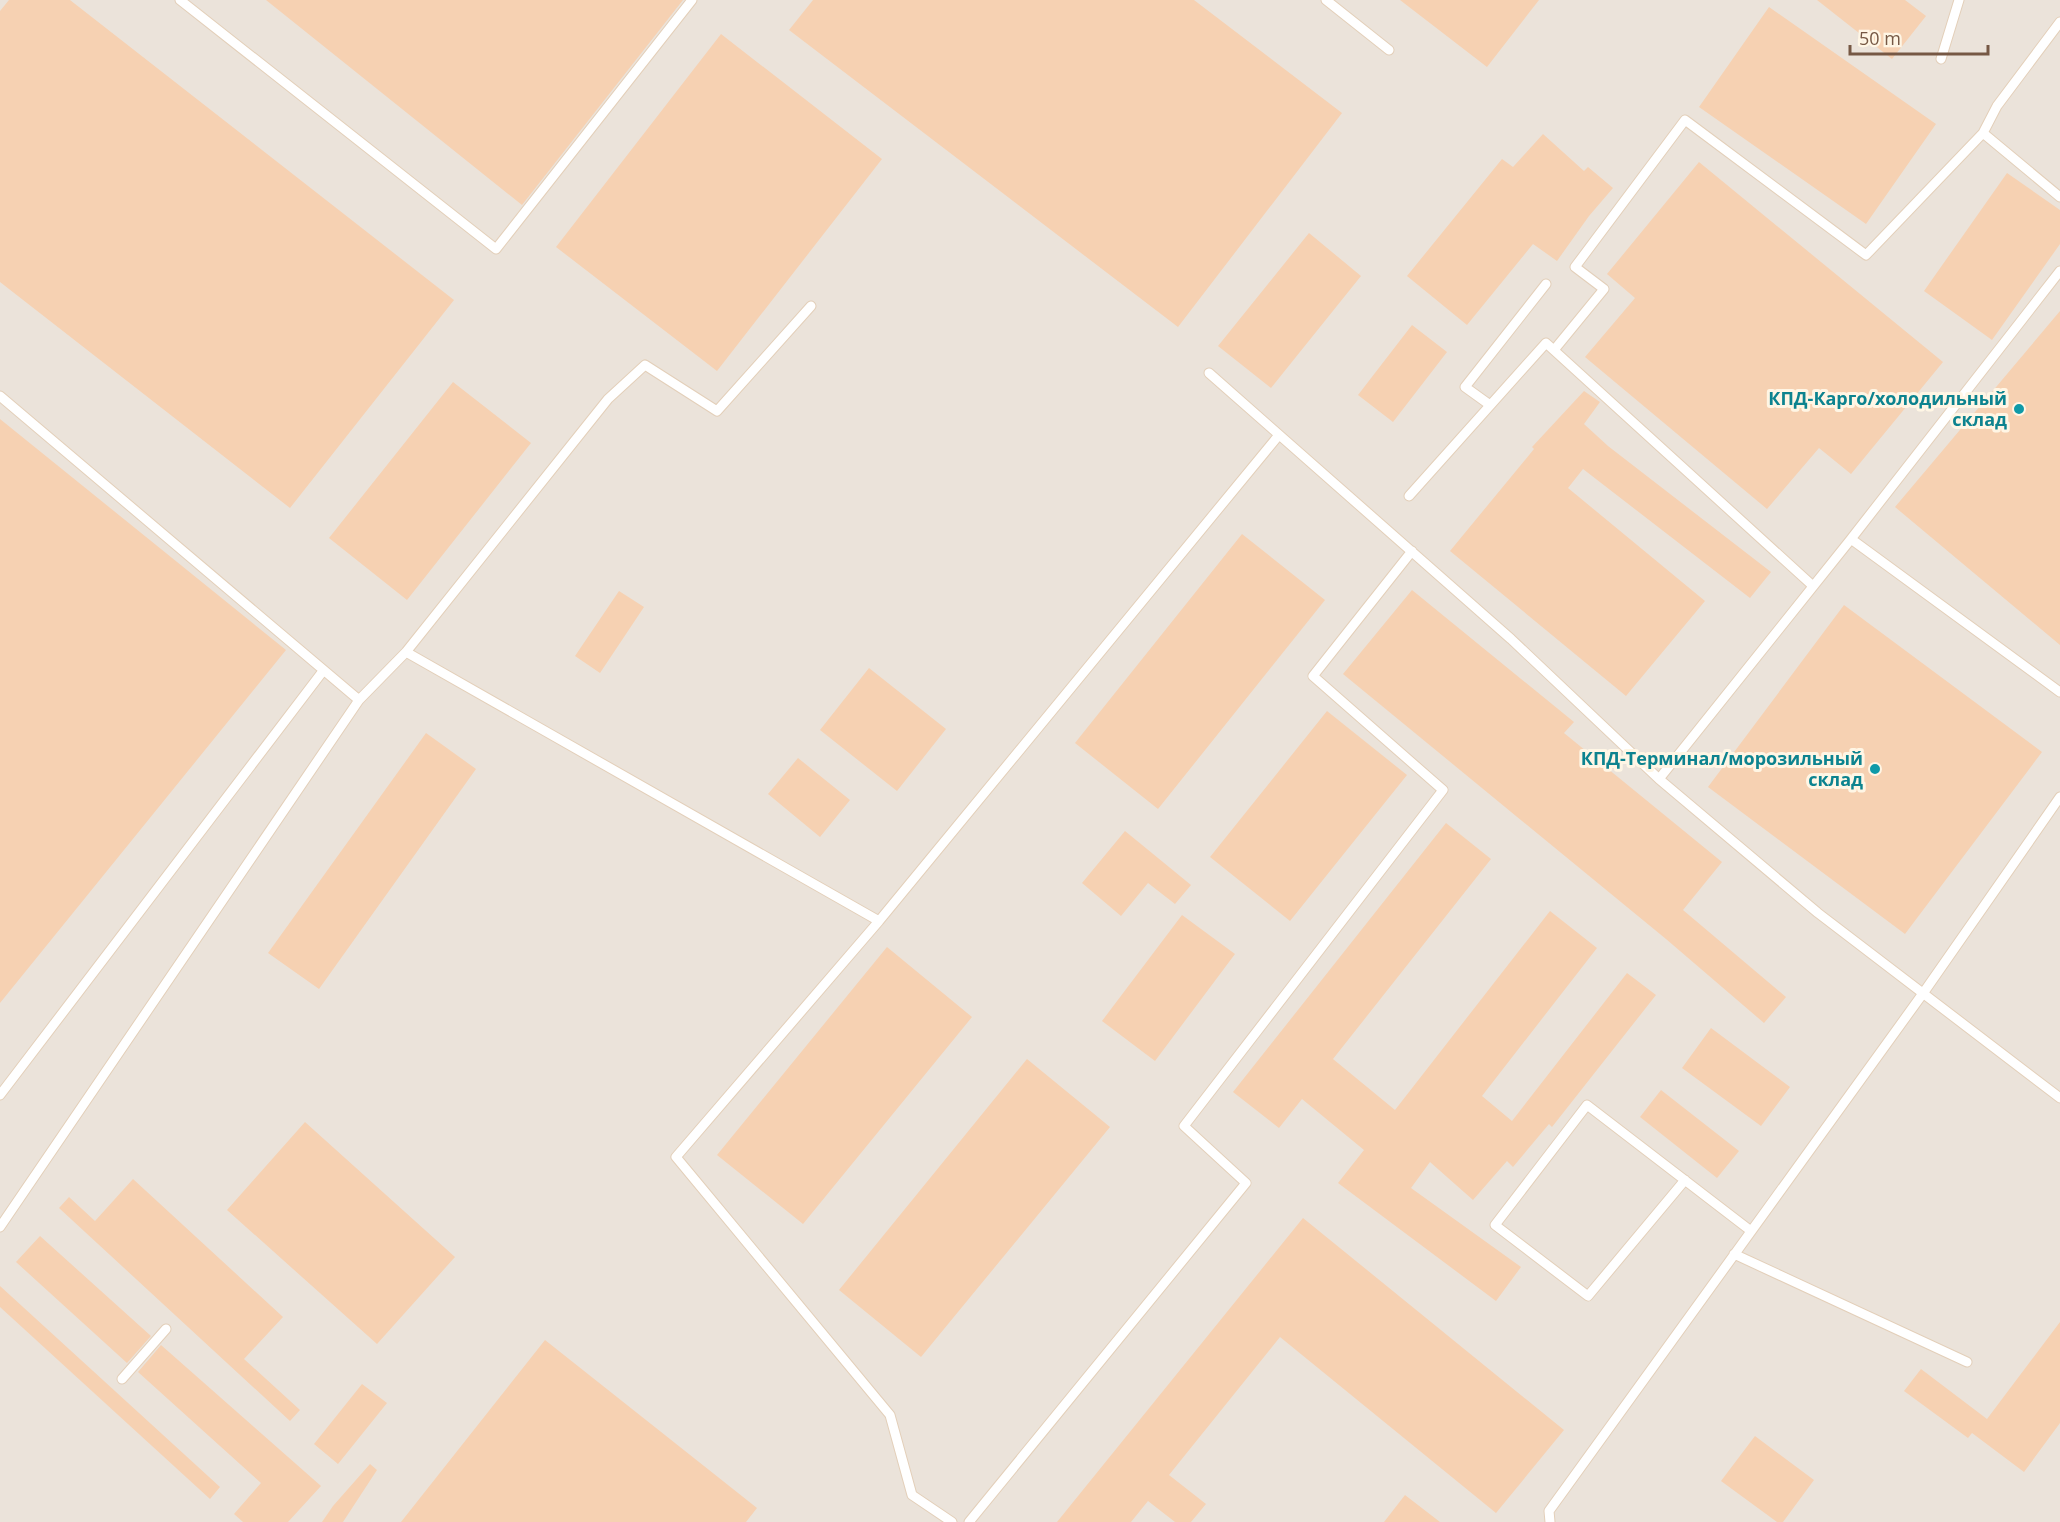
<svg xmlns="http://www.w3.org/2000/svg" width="2060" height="1522" viewBox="0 0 2060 1522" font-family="'Open Sans',sans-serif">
<rect width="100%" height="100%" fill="#fef3dd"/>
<path fill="#ebe3da" d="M0 0H2060V1522H0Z"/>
<path fill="#f6d1b2" d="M9 0H70L454 300 290 508 0 282V11Z
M266 0H683L522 205Z
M813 0H1194L1342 113 1178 327 789 30Z
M1400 0H1539L1487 67Z
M1817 0H1905L1926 16 1892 59Z
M1769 7 1936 124 1866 224 1699 107Z
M721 34 882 159 717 371 556 247Z
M1543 134 1584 171 1588 167 1613 188 1589 216 1557 261 1533 244 1467 325 1407 276 1502 159 1513 167Z
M1699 162 1943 362 1851 474 1819 448 1767 509 1585 357 1635 298 1607 274Z
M2007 173 2060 210V244L1992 340 1924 291Z
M1309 233 1361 276 1271 388 1218 346Z
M2060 311V645L1895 507Z
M1412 325 1447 352 1393 422 1358 395Z
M453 382 531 443 407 600 329 538Z
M1584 391 1600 402 1584 424 1608 446 1771 572 1750 598 1583 469 1568 488 1705 601 1626 696 1450 551 1534 449 1532 447Z
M0 419 286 650 0 1003Z
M1242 534 1325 600 1158 809 1075 743Z
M1412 590 1574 722 1564 733 1722 862 1683 910 1786 997 1764 1023 1666 939 1343 674Z
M619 591 644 607 600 673 575 656Z
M1844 605 2042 752 1905 934 1708 787Z
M869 668 946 729 897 791 820 730Z
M1327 711 1407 775 1290 921 1210 857Z
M426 733 476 769 319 989 268 953Z
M798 758 850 800 820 837 768 794Z
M1446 823 1491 859 1333 1059 1395 1110 1550 911 1597 948 1482 1096 1512 1121 1627 973 1656 995 1552 1127 1549 1124 1513 1167 1507 1161 1473 1200 1430 1162 1411 1188 1521 1267 1496 1301 1338 1183 1364 1150 1302 1099 1279 1128 1233 1092Z
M1125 831 1191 885 1175 904 1148 883 1121 916 1082 883Z
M1182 915 1235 954 1155 1061 1102 1021Z
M887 947 972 1017 803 1224 717 1155Z
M1711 1028 1790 1087 1761 1126 1682 1068Z
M1027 1059 1110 1127 921 1357 839 1290Z
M1661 1090 1739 1151 1717 1178 1640 1117Z
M305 1122 455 1257 377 1344 227 1210Z
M133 1179 283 1317 244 1359 300 1410 290 1421 59 1208 69 1197 95 1221Z
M1303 1218 1564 1430 1496 1513 1280 1337 1169 1475 1206 1504 1191 1522H1175L1148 1501 1131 1522H1057Z
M40 1236 151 1336 127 1363 16 1262Z
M0 1286 220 1487 210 1499 0 1307Z
M2060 1322V1423L2024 1472 1972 1433 1968 1438 1904 1391 1921 1369 1987 1419Z
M545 1340 757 1508 746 1522H401Z
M161 1345 321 1486 288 1522H243L234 1514 261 1483 138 1372Z
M362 1384 387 1403 338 1464 314 1444Z
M1755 1436 1814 1480 1783 1522H1777L1721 1481Z
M370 1464 377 1470 343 1522H322L333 1506Z
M1405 1495 1440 1522H1384Z"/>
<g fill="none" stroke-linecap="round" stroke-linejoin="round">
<defs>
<path id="service" d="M180 0 496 249 692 0
M1326 0 1389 50
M1941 59 1959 0
M1983 133 2060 197
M2060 271 1851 539 2060 692
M1554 350 1604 289 1575 267 1685 120 1866 255 1983 133 1997 106 2060 22
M1209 373 1511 639 1659 779 1818 913 2060 1098
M0 396 359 700
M1490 405 1465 387 1546 284
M1409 496 1546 343 1813 586
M406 652 879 921 1279 435
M1659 779 1851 539
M879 921 676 1157 890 1415 912 1495 952 1522
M0 1095 323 671
M1685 1180 1588 1296 1495 1225 1587 1105 1751 1231
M0 1227 359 700 406 652 608 399 645 365 717 411 811 306
M1734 1254 1967 1362
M122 1379 166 1329
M969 1522 1246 1183 1184 1126 1443 790 1313 676 1412 551
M1550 1522 1549 1511 1924 992 2060 797"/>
</defs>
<use href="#service" stroke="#e3cfb9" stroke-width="11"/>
<use href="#service" stroke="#fff" stroke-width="9"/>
</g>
<g fill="#0f9aa8" stroke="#fff6e5" stroke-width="2">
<circle cx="2019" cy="409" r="6"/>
<circle cx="1875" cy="769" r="6"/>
</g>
<g text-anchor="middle" stroke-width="6" stroke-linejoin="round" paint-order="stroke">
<g font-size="18" font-weight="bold" fill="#0d838f" stroke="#fff6e5" text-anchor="end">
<text x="2007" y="405">КПД-Карго/холодильный<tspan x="2007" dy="21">склад</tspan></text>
<text x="1863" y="765">КПД-Терминал/морозильный<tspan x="1863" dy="21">склад</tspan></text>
</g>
</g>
<path d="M1850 45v9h138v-9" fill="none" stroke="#765844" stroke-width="3"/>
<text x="1859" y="45" font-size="18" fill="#765844" stroke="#fff6e5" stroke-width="4.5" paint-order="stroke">50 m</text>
</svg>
